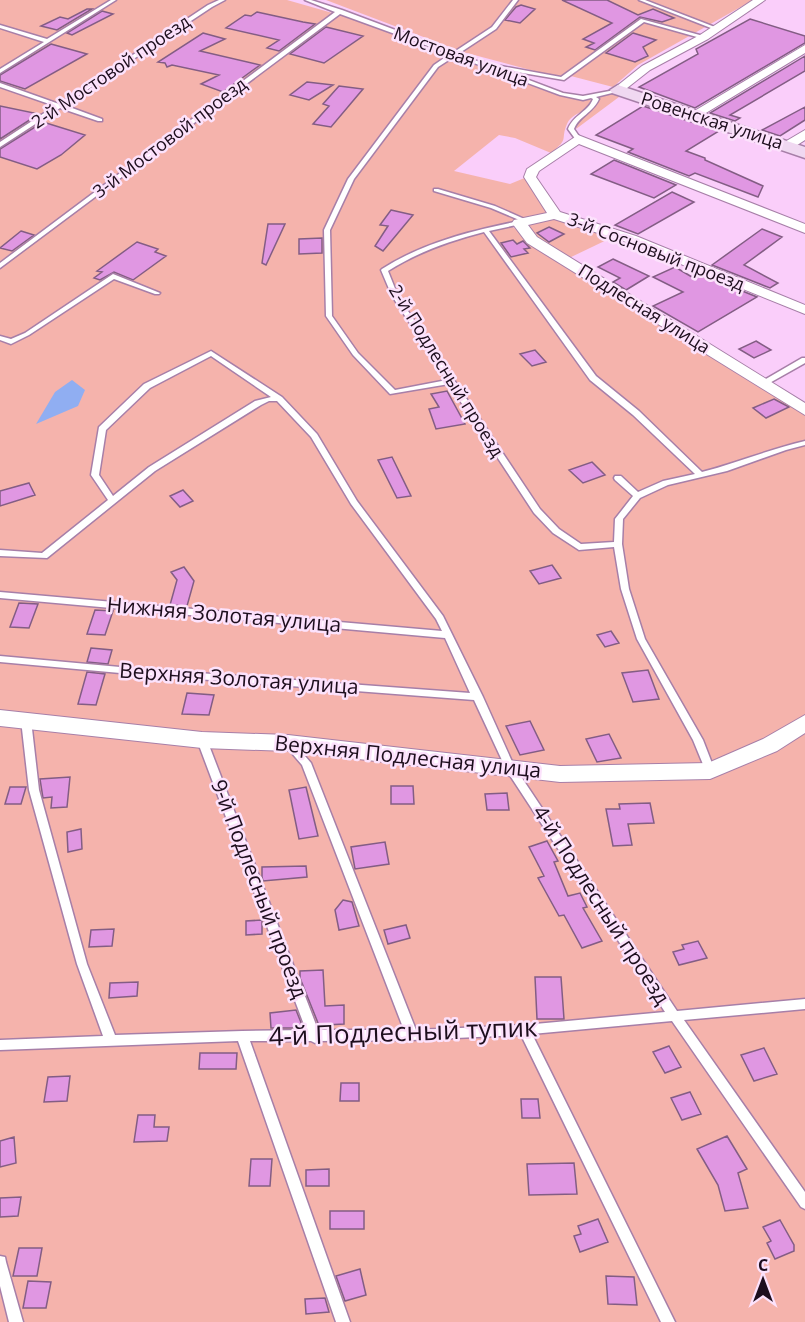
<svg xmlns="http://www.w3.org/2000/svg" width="805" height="1322" viewBox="0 0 805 1322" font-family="'Open Sans',sans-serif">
<rect width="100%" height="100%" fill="#facefa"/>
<path fill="#f5b3ac" d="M0 0H287L343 16 557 95C570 99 585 98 593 101 588 113 572 112 567 124 560 140 570 138 551 153L515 138 499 135 454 171 510 184 527 177 549 213 511 226 805 412V1322H0Z
M326 0H753L638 65 613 87 567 75 553 76 463 52Z
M616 93 623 94 576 129 578 118C587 113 598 108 599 97Z
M551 217 615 236 567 259 531 235 526 228 527 222Z"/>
<path fill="#90aef2" d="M72 380 85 390 78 406 36 424 55 392Z"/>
<path fill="#e097e2" stroke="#835d84" stroke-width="1.5" d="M562 0H607L638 15 653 9 674 18 662 22 640 17 595 50 586 47 594 43 583 39 612 23Z
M521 5 535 9 520 23 505 20 516 7Z
M87 9H92L57 30 41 26 60 17 68 19Z
M102 11 113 14 72 35 67 33Z
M257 12 303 22 315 24 279 51 267 48 279 40 226 28 245 15 251 16Z
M750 19 805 36V43L695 108 639 87 698 54 696 49Z
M326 27 363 36 324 63 290 54Z
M203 33 225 39 200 51 260 65 223 92 201 84 219 75 172 65 167 67 165 63 158 62Z
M633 33 656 40 643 47 648 56 635 62 606 53Z
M51 44 87 54 25 89 0 81V75Z
M805 56V71L730 115 740 118 735 121 710 113Z
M307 82 333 85 309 100 290 95Z
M339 86 363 89 331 127 313 124 329 106 323 104Z
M0 106 39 114 0 139Z
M643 106 719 131 686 151 705 158V160L763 186 758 197 695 173 689 176 628 152 633 149 596 135Z
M805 107V120L780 136 762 130Z
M43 122 85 135 61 155 37 169 0 157V149Z
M614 160 676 185 654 198 591 174Z
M672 192 694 202 638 234 615 225Z
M391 210 413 215 383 251 375 246 388 226 380 225Z
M268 224H285L266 265 262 263Z
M549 227 564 234 549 242 537 233Z
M762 229 782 237 744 265 778 283 770 288 712 265Z
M21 231 34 235 12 251 0 248Z
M322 238V253L299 254V239Z
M513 240 517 244 523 241 530 248 524 249 528 253 511 257 501 243Z
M137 242 158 249 155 252 166 256 133 280 114 272 100 280 94 278 102 272 97 271Z
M613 259 649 276 626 290 613 282 620 278 598 267Z
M675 267 692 277 698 273 757 297 698 332 653 306 683 292 653 277Z
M756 341 771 350 754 358 739 349Z
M535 350 546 362 532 366 520 354Z
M447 391 465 424 436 429 429 409 439 407 431 394Z
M774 399 789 407 766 418 753 408Z
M392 457 411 496 397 498 378 460Z
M592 462 605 475 583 483 569 470Z
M29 483 35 495 0 506V491Z
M183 490 193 501 180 507 170 496Z
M552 565 561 578 539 584 530 571Z
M184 567 194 581 187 606 170 605 177 580 171 572Z
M19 603 38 604 29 628 10 627Z
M95 610 113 611 105 635 87 634Z
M611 631 619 643 605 647 597 635Z
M91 648 112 650 108 664 87 662Z
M648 670 659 699 633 702 622 673Z
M87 672 105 674 96 705 78 704Z
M187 693 214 695 209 715 182 714Z
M530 721 544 750 520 755 506 726Z
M609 734 621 758 597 762 586 739Z
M70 777 67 807 51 808 52 797 43 798 40 779Z
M391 786H413L414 804H391Z
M10 787H26L21 804H5Z
M306 787 318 836 299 839 289 790Z
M507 793 509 810H487L485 794Z
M650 803 654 823 628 824 632 845 613 846 606 809H620L619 804Z
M81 829 82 849 68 852 67 832Z
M547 841 558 861 554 862 568 896 580 893 587 907 583 908 602 941 582 948 564 915 559 916 538 878 544 876 529 847Z
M385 842 389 864 355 869 351 847Z
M306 866 307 877 263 881 262 877V867Z
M343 900 352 902 359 926 339 930 335 910Z
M262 920V934L246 935V921Z
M406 925 410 938 388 944 384 930Z
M114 929 112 946 89 947 91 930Z
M698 941 707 958 679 965 673 952 684 949 682 945Z
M323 970 325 1006 344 1005V1024L326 1025V1028H320L300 978V971Z
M535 977H561L564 1019H537Z
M138 982 137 996 109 998 110 983Z
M296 1010 302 1025 300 1028H271L270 1013Z
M669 1046 681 1067 665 1073 653 1052Z
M764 1048 777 1074 754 1081 741 1055Z
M200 1053H237L236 1069H199Z
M70 1076 67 1101 44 1102 48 1077Z
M341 1083H359V1101H340Z
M690 1092 701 1114 682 1120 671 1098Z
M521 1099H538L540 1118H522Z
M138 1115H155L154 1127H169L167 1141 134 1142Z
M727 1136 747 1169 738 1173 748 1208 725 1211 718 1185 697 1149Z
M14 1137 16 1163 0 1167V1141Z
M251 1159H272L270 1186H249Z
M574 1163 577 1194 529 1195 527 1164Z
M329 1169V1186H306V1170Z
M21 1197 18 1216 0 1217V1198Z
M330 1211H364V1229H330Z
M598 1219 608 1242 580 1252 574 1236 581 1234 578 1226Z
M780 1220 794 1245V1251L775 1259 767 1243 771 1241 763 1227Z
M19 1248H42L37 1276H13Z
M360 1269 366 1295 345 1301 336 1276Z
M606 1276 634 1277 637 1305 608 1304Z
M28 1281 51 1282 46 1308H23Z
M325 1298 329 1312 306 1314 305 1299Z"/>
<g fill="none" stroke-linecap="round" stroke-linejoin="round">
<defs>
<path id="lane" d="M111 0H116L0 73V69L44 42 0 28V25L47 39Z
M219 0H225L212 7 64 105 102 119V121H98L60 108 0 147V142L55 106 0 87V83L59 104 208 5Z
M305 0H311L342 10 454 52 492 27 513 0H518L496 29 458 54 499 69V67L501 66 561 77 641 19 707 37 704 39 644 22 564 80 500 69 563 93 583 96 620 89V91L596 97 599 99C593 113 579 116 574 129L581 139 578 141 576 140 568 129C573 115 588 112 593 99L591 98 583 100 560 95 455 56 438 67 354 179 330 230 332 316 358 353 395 390 447 380 392 296 381 270 382 269C424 242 471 231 519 221L521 222V224L489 231 596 376 639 411 702 472C737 463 770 449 805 441V445L786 450 727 471 668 485 640 498 623 519 622 544 629 589 645 639 703 740 715 771 713 774H707L693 740 637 639 621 589 614 547 579 550 553 533 534 513 449 384 390 394 353 355 326 316 324 230 348 179 434 65 450 54 340 14 0 268V263L335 12ZM484 232 590 380 633 415 695 474 663 481 638 492 621 476H615L614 478 615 480 633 496 615 519 614 542 581 544 559 529 540 509 398 296 388 271C418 252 449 241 484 232Z
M639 0H645L720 29 716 30Z
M434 189H438L495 206 529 221 524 222 491 208 434 191Z
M113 274 160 293 159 294H155L114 279 29 335 11 344 0 340V336L11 339 25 333Z
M211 351 282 397 317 434 357 501 443 616 483 697 514 766 677 1011 805 999V1009L684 1020 805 1192V1209L801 1207 672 1021 532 1034 675 1322H661L521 1035 412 1040 319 1041 315 1043 311 1041H250L350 1322H336L238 1041 0 1050V1040L103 1036 77 964 29 790 21 720 23 717H29L31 720 39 790 87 964 115 1035 242 1031 306 1030 197 740 199 737H205L207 740 318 1030H404L302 765 284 744 286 741H292L311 763 416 1030 524 1025 665 1012 507 771 474 700 131 674 0 662V656L131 668 470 693 445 638 0 598V592L442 631 436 619 351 504 311 437 277 401H269L261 405 155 471 47 558 0 556V550L42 553 108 500 91 475 99 427 144 384ZM211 356 271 397 255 401 149 467 113 496 99 475 106 430 150 388Z
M802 358H805V363L766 385H760L759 383Z
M0 1256 5 1257 6 1262 23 1322H9L0 1286Z"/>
<path id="street" d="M753 0H765L708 39 650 70 622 92 612 90 642 66 700 35Z
M805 45V53L696 119 686 116Z
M805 130V140L791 149H783V143Z
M578 135 805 224V233L579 144 539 171 536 177 560 212 636 236 805 305V314L626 242 554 219 528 225 537 237 805 403V415L527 243 512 223 514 220 547 213 524 177 527 169Z
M0 710 202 732 288 735 560 766 708 763 763 739 805 715V733L777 751 710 779 560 782 288 751 202 748 0 726Z"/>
<path id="secondary" d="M618 85 805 147V158L612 93 610 90Z"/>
</defs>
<use href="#lane" stroke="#a77fa8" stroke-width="3"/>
<use href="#street" stroke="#a77fa8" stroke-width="2"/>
<use href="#secondary" stroke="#a77fa8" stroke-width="3"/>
<use href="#lane" fill="#fff" fill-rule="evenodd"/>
<use href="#street" fill="#fff" fill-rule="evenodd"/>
<use href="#secondary" fill="#f0d8f1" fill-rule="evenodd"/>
</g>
<g text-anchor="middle" stroke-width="5" stroke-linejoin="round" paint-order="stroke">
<g font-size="18" fill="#1d0e1d" stroke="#fce2fc">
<text transform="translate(461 57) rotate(20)" y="6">Мостовая улица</text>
<text transform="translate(111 72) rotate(-34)" y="6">2-й Мостовой проезд</text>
<text transform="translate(712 121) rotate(18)" y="6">Ровенская улица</text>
<text transform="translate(170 138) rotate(-37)" y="6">3-й Мостовой проезд</text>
<text transform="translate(656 252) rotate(21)" y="6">3-й Сосновый проезд</text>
<text transform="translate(644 309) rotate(32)" y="6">Подлесная улица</text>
<text transform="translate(446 371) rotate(58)" y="6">2-й Подлесный проезд</text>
</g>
<g font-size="21" fill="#1d0e1d" stroke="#fce2fc">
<text transform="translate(224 615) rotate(5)" y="7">Нижняя Золотая улица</text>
<text transform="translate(239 679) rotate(4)" y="7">Верхняя Золотая улица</text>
<text transform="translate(408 757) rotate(6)" y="7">Верхняя Подлесная улица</text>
<text transform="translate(259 889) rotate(69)" y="7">9-й Подлесный проезд</text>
<text transform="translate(601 905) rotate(57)" y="7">4-й Подлесный проезд</text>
</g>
<g font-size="26" fill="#1d0e1d" stroke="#fce2fc">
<text transform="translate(403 1032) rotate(-2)" y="9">4-й Подлесный тупик</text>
</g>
</g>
<g transform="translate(763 1280)" stroke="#fce2fc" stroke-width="4.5" paint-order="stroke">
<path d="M0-4.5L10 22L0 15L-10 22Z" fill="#1d0e1d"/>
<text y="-9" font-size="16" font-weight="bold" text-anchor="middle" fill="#1d0e1d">С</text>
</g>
</svg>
